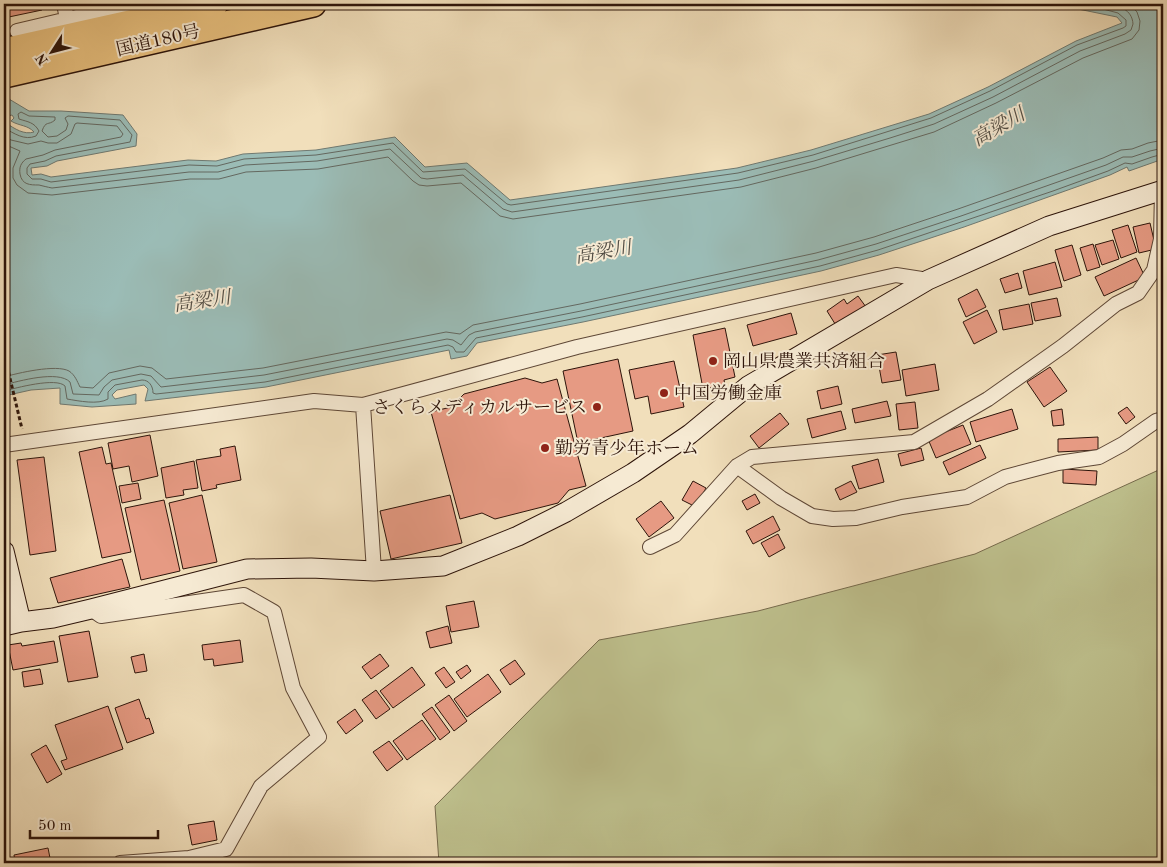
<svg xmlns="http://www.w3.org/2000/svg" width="1167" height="867" viewBox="0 0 1167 867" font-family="'Old Standard TT','Noto Serif JP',serif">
<rect width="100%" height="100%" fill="#f1dfbb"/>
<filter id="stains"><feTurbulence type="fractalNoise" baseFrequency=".004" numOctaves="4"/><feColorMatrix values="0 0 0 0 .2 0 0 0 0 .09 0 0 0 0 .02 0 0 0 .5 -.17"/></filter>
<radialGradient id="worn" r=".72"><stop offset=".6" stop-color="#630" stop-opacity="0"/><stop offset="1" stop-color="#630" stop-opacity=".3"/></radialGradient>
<path fill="#bec08d" stroke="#766a4c" d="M1163 468V863H439L435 806 599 640 758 611 975 554Z"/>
<path fill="#9bbcb6" stroke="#6f7971" d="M1079 4H1163V159L1129 171 1127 167 1110 175 964 227 879 255 821 271 583 322 477 343 467 356 451 359 449 350 266 387 145 401 148 389 144 385 117 390 112 395 115 399 136 394V404L92 407 60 404V388L31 390 4 396V124L6 123C15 129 24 135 34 132 28 125 19 126 11 121L14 118 12 115 4 117V96L29 111H61L123 115 137 134 136 146 57 161 47 166 31 168 32 175 41 174 51 177 188 160 216 161 243 154 316 150 395 137 425 167 467 163 510 200 737 168 811 150 929 114 988 87 1076 41 1122 23 1117 17 1078 9Z"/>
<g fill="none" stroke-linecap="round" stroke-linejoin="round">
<path stroke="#646860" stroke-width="1" d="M4 128C14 133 24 141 36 136L39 131C34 122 28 122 19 119L18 114 21 112 29 116 55 117V120C48 126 46 120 42 131L48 137 57 136 66 130 68 124 65 118 68 116 120 120 132 135 130 142 56 156 45 161 30 164 27 168V174L32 179H41L51 182 189 165 217 166 244 159 316 155 393 143 423 172 465 169 507 204 511 205 738 173 813 155 931 118 990 91 1077 45 1123 28 1126 26V20L1118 13 1084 4
M4 135 11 140 28 144 41 141 48 143H57L71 134 75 124 77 123 117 126 123 134 121 137 55 150 43 155 26 159C21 163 19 167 20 174 22 185 30 185 39 185 43 186 47 187 52 188L189 172H218L245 165 317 161 390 149 421 178 427 179 463 175 503 209 512 212 739 180 814 161 890 138 934 124 993 97 1080 51 1125 34 1131 30 1133 24C1132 9 1119 6 1107 4
M4 144 20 151 13 168V178L17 185 28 193 52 195 190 179H219L246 172 318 169 388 157 413 181 419 185 427 186 461 183 500 216 513 219 741 187 816 168 934 132 996 103 1083 58 1132 39 1139 30 1140 21 1137 12 1130 4
M4 377C18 373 56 364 69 371 75 375 77 381 80 387L93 388 109 373 140 366 152 368 166 379 263 368 446 332 460 334 473 325 580 304 816 253 874 237 958 209 1103 158 1121 150 1132 149 1148 143 1163 140
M4 385C19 381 58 370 70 382L73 394 99 395 104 387 112 380 141 374 151 376 161 387 264 375 447 339 453 340 461 345 469 335 475 332 581 311 818 260 876 244 961 216 1106 165 1123 157H1132L1150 151 1163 148
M4 391C16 388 56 377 65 386L67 399C79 401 98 405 108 399V392L115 385 142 380C149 380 153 386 153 393L156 394 265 382 448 345 453 347 456 352H464L476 338 582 317 820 266 878 250 1053 191 1108 171 1125 163 1132 164 1152 157 1163 154"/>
</g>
<path fill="#e69a83" stroke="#2d140a" d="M4 4H40L42 10 4 18Z
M1150 223 1156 249 1139 253 1133 227Z
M1128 225 1137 252 1121 258 1112 230Z
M1113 240 1119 259 1102 265 1095 245Z
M1093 244 1100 267 1087 271 1080 248Z
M1072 245 1081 275 1064 281 1055 250Z
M1136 258 1145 277 1104 296 1095 277Z
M1055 262 1062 287 1029 295 1023 271Z
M1018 273 1022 288 1005 293 1000 279Z
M977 289 986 307 966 317 958 299Z
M858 296 866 307 837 327 827 311 844 299 847 304Z
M1057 298 1061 316 1035 321 1031 303Z
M1029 304 1033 324 1003 330 999 310Z
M987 310 997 332 974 344 963 322Z
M791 313 797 334 753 346 747 325Z
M725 328 735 377 724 380 725 385 703 389 693 335Z
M896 352 901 380 882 383 877 355Z
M618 359 633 431 578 443 563 371Z
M674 361 684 407 651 414 648 396 635 399 629 370Z
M935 364 939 390 906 396 902 370Z
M1050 367 1067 391 1044 407 1027 382Z
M525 378 542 383 557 379 586 486 569 490 558 503 495 519 482 513 460 519 431 412 451 407 464 394Z
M838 386 842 404 821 409 817 391Z
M887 401 891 416 855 423 852 409Z
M915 402 918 428 899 430 896 404Z
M1127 407 1135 417 1126 424 1118 413Z
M1012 409 1018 429 976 442 970 422Z
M1062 409 1064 425 1053 426 1051 411Z
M841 411 846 429 812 438 807 419Z
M780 413 789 424 759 448 750 436Z
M963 425 971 444 936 458 928 439Z
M150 435 158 476 132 482 129 466 113 469 108 443Z
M1098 437V450L1058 452V439Z
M980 445 986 458 949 475 943 462Z
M235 446 241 480 216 485 217 488 202 491 196 460 221 456 220 449Z
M102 447 106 464 111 463 131 552 102 558 79 452Z
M921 448 924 460 901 466 898 454Z
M44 457 56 551 30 555 17 460Z
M878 459 884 482 859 489 852 466Z
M194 461 198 488 183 490 184 495 166 498 161 468Z
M1063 469 1097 471 1096 485 1063 483Z
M693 481 706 488 696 507 682 500Z
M851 481 857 492 840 500 835 489Z
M138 483 141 499 122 503 119 486Z
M755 494 760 503 747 510 742 501Z
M202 495 217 562 183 569 169 503Z
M450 495 462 543 391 559 380 511Z
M164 500 180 571 141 580 125 508Z
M661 501 674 518 649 537 636 519Z
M773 516 780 530 753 544 746 531Z
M778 534 785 548 769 557 761 543Z
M122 559 130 587 58 603 50 578Z
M474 601 479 627 451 632 446 606Z
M448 626 452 643 430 648 426 632Z
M89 631 98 677 68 682 59 636Z
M240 640 243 662 214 666 213 659 204 660 202 645Z
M54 641 58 662 13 670 8 645 21 643 22 646Z
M144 654 147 671 135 673 131 657Z
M380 654 389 666 371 679 362 667Z
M515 660 525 674 510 685 500 670Z
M467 665 471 671 461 679 456 672Z
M412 667 425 685 393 708 380 691Z
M444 667 455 682 446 688 435 673Z
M40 669 43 684 24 687 22 672Z
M488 674 501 692 467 717 454 699Z
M376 690 390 709 376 719 362 700Z
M449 695 467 721 454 731 435 705Z
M139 699 146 719 149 718 154 733 127 743 115 708Z
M108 706 123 749 65 770 61 761 67 759 55 725Z
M432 707 450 732 440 740 422 714Z
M355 709 363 721 346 734 337 722Z
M422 720 436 739 407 760 393 741Z
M389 741 403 759 387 771 373 752Z
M46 745 62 774 47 783 31 754Z
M214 821 217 840 192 845 188 825Z
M48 848 51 863H15L14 855Z"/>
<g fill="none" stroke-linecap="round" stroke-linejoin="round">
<defs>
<path id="street" d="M64 4 67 19
M17 31 132 4
M363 405 374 571
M4 445 314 401 363 405 577 347 896 275 928 280
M737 466 781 498 812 516 833 519 856 518 902 507 967 497 1005 477 1058 463 1099 457 1123 444 1156 421 1163 419
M650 547 675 535 737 466 752 457 914 442 988 399 1063 346 1116 304 1138 293 1154 270 1161 239 1162 190
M91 609 101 616 244 595 274 612 293 688 319 737 261 786 226 849 189 858 120 863"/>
<path id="secondary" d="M4 551 21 622
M4 626 21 622 53 618 91 609 247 569 311 568 374 571 443 566 518 536 566 512 633 473 690 434 748 386 928 280 1049 226 1163 190"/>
<path id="highway" d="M4 51 215 4
M4 75 313 4"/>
</defs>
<use href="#street" stroke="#5e4736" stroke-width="16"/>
<use href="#secondary" stroke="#2d140a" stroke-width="21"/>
<use href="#highway" stroke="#2d140a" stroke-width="28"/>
<path stroke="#2d140a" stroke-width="3" stroke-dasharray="4 2.5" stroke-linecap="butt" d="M4 353 22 429"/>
<use href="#street" stroke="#f6ead3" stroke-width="14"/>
<use href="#secondary" stroke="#f6ead3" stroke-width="19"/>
<use href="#highway" stroke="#e8c07e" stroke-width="25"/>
</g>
<g fill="#8f2418" stroke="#f6ead3" stroke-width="2">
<circle cx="713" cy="361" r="5"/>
<circle cx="664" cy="393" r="5"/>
<circle cx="597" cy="407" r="5"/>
<circle cx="545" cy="448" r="5"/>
</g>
<g text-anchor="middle" stroke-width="4" stroke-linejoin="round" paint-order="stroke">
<g font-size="18" fill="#2d140a" stroke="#f6ead3">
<text transform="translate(158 40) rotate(-13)" y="6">国道180号</text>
</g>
<g font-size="18" fill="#2d140a" stroke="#f6ead3" text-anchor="start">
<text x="723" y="367">岡山県農業共済組合</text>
<text x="674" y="399">中国労働金庫</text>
<text x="587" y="413" text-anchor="end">さくらメディカルサービス</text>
<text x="555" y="454">勤労青少年ホーム</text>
</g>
<g font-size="19" font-style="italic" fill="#544f46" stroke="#f6ead3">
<text transform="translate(998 126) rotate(-30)" y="7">高梁川</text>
<text transform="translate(603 251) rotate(-10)" y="7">高梁川</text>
<text transform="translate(202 300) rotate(-8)" y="7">高梁川</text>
</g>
</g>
<rect width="1167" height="867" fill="none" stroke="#f1dfbb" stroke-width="20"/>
<rect x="5" y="5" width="1157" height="857" fill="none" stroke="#2d140a" stroke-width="2.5"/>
<rect x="10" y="10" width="1147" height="847" fill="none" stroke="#2d140a"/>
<g transform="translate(52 52) rotate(234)" stroke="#f6ead3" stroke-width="4" paint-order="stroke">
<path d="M0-4L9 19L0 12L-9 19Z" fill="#2d140a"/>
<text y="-8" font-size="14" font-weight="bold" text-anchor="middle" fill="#2d140a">N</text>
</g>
<path d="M30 830v8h128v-8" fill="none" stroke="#2d140a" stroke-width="2.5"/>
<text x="38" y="830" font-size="15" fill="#2d140a" stroke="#f6ead3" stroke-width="4" paint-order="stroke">50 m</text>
<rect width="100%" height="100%" filter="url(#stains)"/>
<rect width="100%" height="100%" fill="url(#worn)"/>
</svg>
